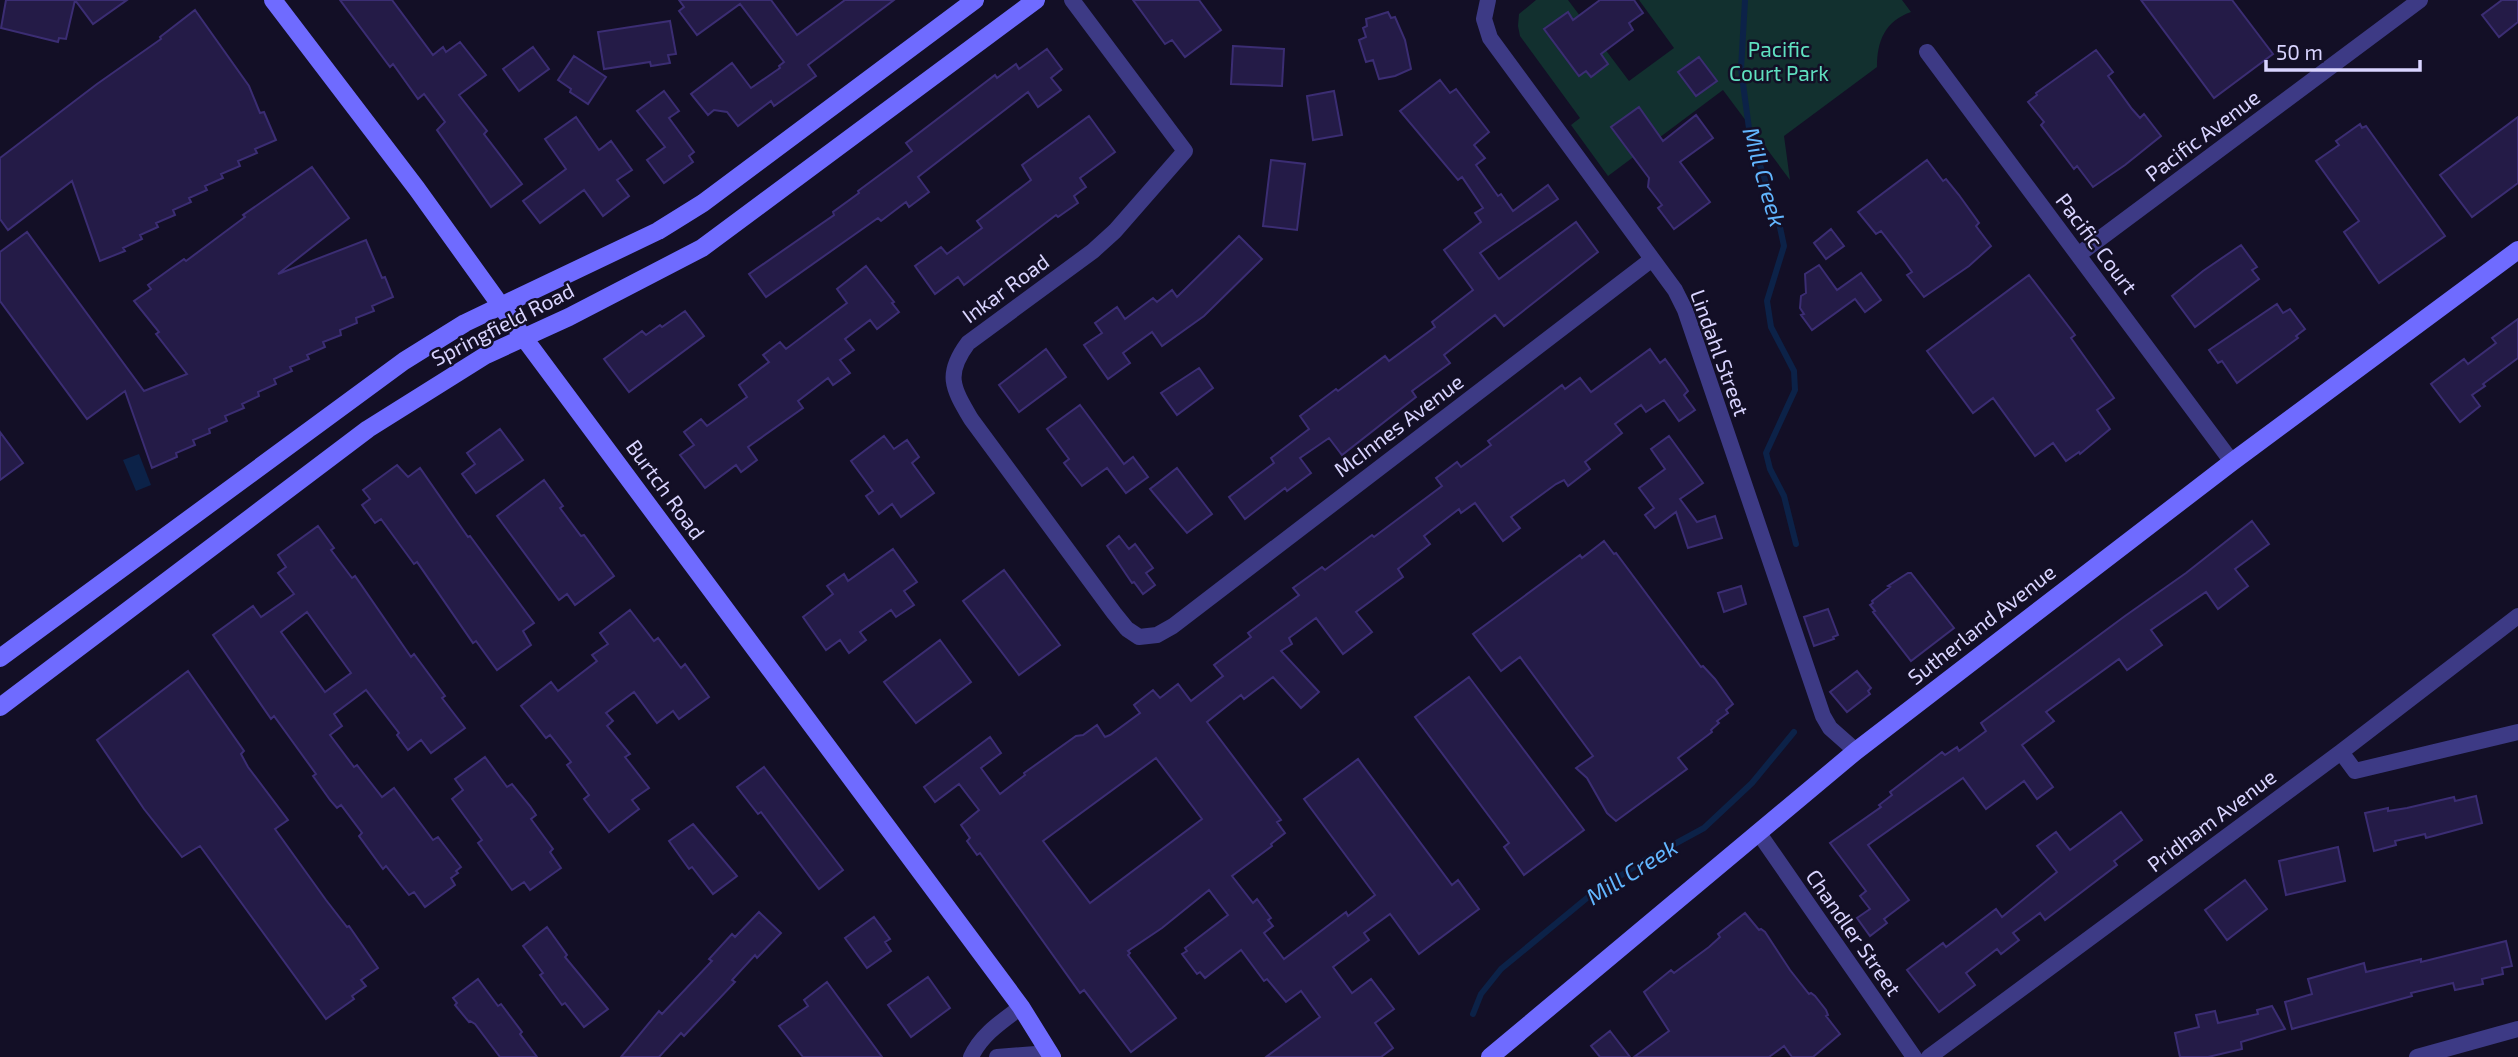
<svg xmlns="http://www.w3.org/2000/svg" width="2518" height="1057" viewBox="0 0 2518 1057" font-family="'Exo 2',sans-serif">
<rect width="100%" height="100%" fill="#130f26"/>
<path fill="#12302f" d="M1536 0H1568L1629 81 1674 48 1639 0H1902L1911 12C1885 21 1877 41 1877 67L1784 136 1790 180 1723 90 1608 176 1571 125 1580 118 1520 36 1518 26 1519 14Z"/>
<path fill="#0c2248" d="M139 454 151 485 136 491 123 460Z"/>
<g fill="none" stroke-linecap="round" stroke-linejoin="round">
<path stroke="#0c2248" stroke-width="6" d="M1745 0 1741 69 1750 136 1778 218 1784 246 1767 301 1771 327 1794 371 1795 390 1766 453 1770 469 1784 496 1796 544
M1473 1014 1481 994 1501 969 1593 893 1647 859 1704 828 1752 783 1794 732"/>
</g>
<path fill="#241b47" stroke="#3b2d73" stroke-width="2" fill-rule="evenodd" d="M6 0H75L66 39 59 38 58 42 1 28Z
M75 0H127L93 24Z
M340 0H392L433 55 443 47 446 52 460 42 486 75 459 95 487 131 484 134 522 184 491 207 437 130 445 122 424 94 418 99 393 64 390 67Z
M679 0H771L797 35 845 0H894L808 65 816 76 774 106 771 101 738 126 727 112 714 110 708 115 691 94 732 63 751 88 780 68 779 66 784 62 740 4 697 35 679 11 684 7Z
M1133 0H1199L1221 30 1185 57 1172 40 1165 44Z
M1600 0H1634L1643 13 1629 23 1633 30 1601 54 1608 64 1591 77 1586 71 1579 76 1544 29 1568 12 1573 20Z
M2141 0H2232L2273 54 2214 98Z
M2502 0H2518V22L2499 37 2482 15Z
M195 10 249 86 260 113 264 112 276 140 255 149 257 153 238 161 240 166 221 174 223 178 205 186 207 190 189 198 191 202 173 210 175 215 156 223 158 227 140 235 142 239 123 248 125 251 100 261 72 181 8 230 0 219V158L97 84 161 39 160 37Z
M1388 12 1391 18 1395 17 1405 40 1411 69 1395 76 1379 79 1373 60 1366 62 1359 40 1366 37 1363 28 1367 26 1366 19Z
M670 21 676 54 668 55 670 63 651 66 650 62 604 69 598 32Z
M1233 46 1284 49 1282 86 1231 84Z
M533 47 549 69 519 91 503 69Z
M1047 49 1062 69 1051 78 1061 90 1038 107 1028 92 918 177 929 192 909 207 906 202 881 221 878 218 766 297 749 274 834 215 833 212 859 193 858 191 912 151 906 143 995 75 997 78 1016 64 1019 69Z
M2096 50 2113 72 2108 76 2132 109 2140 118 2144 114 2161 136 2125 165 2093 187 2077 166 2074 169 2041 125 2044 122 2028 102 2037 95 2036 93Z
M574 56 606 77 588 104 570 92 571 89 558 80Z
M1699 57 1717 81 1696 96 1678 72Z
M1440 80 1450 93 1456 89 1489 132 1474 145 1485 158 1476 165 1498 196 1501 194 1513 211 1548 185 1558 199 1480 253 1499 279 1576 222 1598 252 1504 326 1495 315 1444 355 1450 363 1412 391 1416 397 1342 455 1329 438 1300 458 1311 473 1287 491 1285 488 1245 519 1229 497 1274 463 1271 458 1309 429 1300 416 1336 389 1338 391 1385 356 1389 361 1435 327 1432 322 1473 290 1444 250 1481 222 1475 213 1483 208 1462 177 1458 180 1400 111Z
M664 91 679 111 669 118 694 152 689 156 693 162 664 183 647 160 665 147 637 111Z
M1334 91 1342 135 1313 140 1307 96Z
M1639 107 1663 141 1696 115 1713 138 1680 162 1710 202 1674 229 1658 208 1662 205 1648 187 1649 178 1611 127Z
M1089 116 1115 152 1080 178 1086 187 1074 196 1078 203 1058 217 1056 215 964 285 958 277 935 294 915 266 941 247 947 254 982 228 977 221 1031 180 1022 165Z
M576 117 599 150 611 141 632 170 617 180 629 196 603 216 584 190 540 223 523 201 566 169 545 139Z
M2518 117V183L2472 217 2440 175Z
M2360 124 2362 128 2366 126 2445 236 2379 283 2344 232 2359 221 2316 161 2339 145 2336 141Z
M1271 160 1305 164 1297 230 1263 226Z
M1927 160 1943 181 1946 179 1959 195 1979 223 1976 226 1991 246 1969 266 1924 297 1907 275 1912 272 1905 262 1881 231 1876 234 1858 212Z
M312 167 349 218 278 274 366 240 382 278 385 277 393 297 372 306 374 311 356 318 357 323 340 330 341 335 323 342 325 347 307 355 309 359 290 367 292 371 274 379 276 384 258 392 259 396 242 404 244 408 225 416 227 421 209 429 210 433 193 440 195 445 176 453 177 457 152 468 125 391 87 419 0 301V252L27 232 144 391 187 374 156 334 159 332 134 301 151 289 148 285 184 259 186 261 245 217 243 215Z
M1831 229 1844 246 1826 259 1814 243Z
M1239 236 1262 259 1204 316 1162 346 1152 332 1123 353 1130 363 1108 379 1084 345 1102 333 1095 323 1117 307 1125 319 1153 298 1157 302 1172 290 1177 297Z
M2241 245 2257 267 2252 270 2259 279 2195 327 2172 296 2203 271Z
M1819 265 1837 290 1861 273 1881 300 1865 312 1855 299 1812 330 1801 315 1804 314 1800 308 1801 296 1806 293 1805 274Z
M866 266 894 302 892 303 899 312 877 329 870 320 845 339 854 350 840 360 850 373 833 385 828 378 798 401 803 408 748 447 757 460 741 472 736 465 705 488 680 455 694 445 684 432 701 419 707 426 747 397 739 385 769 362 763 355 780 342 786 349 847 303 837 289Z
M2029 275 2075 335 2071 338 2114 398 2097 410 2110 429 2080 454 2079 452 2066 461 2053 443 2035 456 1993 398 1973 413 1927 351Z
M2277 304 2283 313 2290 309 2305 329 2296 336 2298 338 2237 383 2222 361 2218 363 2209 350Z
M685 311 704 336 629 392 604 359 642 331 646 335 660 325 662 327Z
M2518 319V358L2483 384 2485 386 2472 395 2480 406 2460 422 2431 384 2464 359 2468 364 2496 343 2492 338Z
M1046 349 1066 377 1019 412 999 385Z
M1650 349 1660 363 1665 359 1684 385 1688 391 1684 395 1695 410 1679 421 1664 400 1646 412 1641 405 1615 424 1622 433 1585 462 1590 469 1568 486 1564 480 1556 484 1511 517 1520 528 1503 541 1475 503 1461 513 1459 509 1424 536 1430 544 1398 569 1403 577 1356 612 1372 632 1343 654 1316 618 1289 638 1292 644 1281 651 1319 692 1301 708 1273 677 1244 699 1241 695 1207 722 1281 820 1277 822 1285 833 1271 844 1272 846 1232 876 1253 903 1257 899 1271 918 1268 920 1273 926 1264 933 1284 959 1346 912 1348 916 1375 895 1304 799 1358 759 1452 885 1458 880 1479 909 1419 954 1390 914 1364 933 1369 940 1333 967 1352 993 1371 979 1394 1009 1375 1023 1393 1048 1381 1057H1266L1320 1017 1301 991 1286 1002 1267 979 1264 981 1241 950 1205 978 1200 972 1197 974 1182 954 1187 951 1185 948 1228 915 1209 890 1162 928 1128 951 1130 953 1128 955 1176 1018 1131 1052 1084 990 1080 993 980 853 977 855 967 841 970 838 961 825 979 810 959 784 935 802 924 787 990 737 1001 753 981 768 1000 794 1025 775 1024 773 1076 736 1083 735 1097 725 1105 737 1110 735 1140 713 1134 705 1153 690 1160 698 1178 684 1191 701 1223 676 1214 665 1251 637 1248 633 1299 595 1293 588 1322 567 1325 570 1372 535 1374 537 1442 486 1436 478 1457 462 1461 467 1491 445 1488 441 1562 385 1565 389 1580 378 1591 392ZM1156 758 1202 819 1090 903 1043 841Z
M1199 368 1213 388 1177 415 1161 393Z
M1080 405 1124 464 1133 457 1148 477 1126 493 1107 468 1082 486 1064 463 1069 459 1047 429Z
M500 429 523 460 476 493 462 474 475 464 467 453Z
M0 432 23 463 0 480Z
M884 436 894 449 907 440 919 457 912 463 934 493 901 517 892 504 879 514 866 496 873 491 851 461Z
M1669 436 1703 483 1680 499 1697 522 1715 516 1722 538 1688 548 1676 512 1655 528 1645 515 1654 508 1639 488 1665 469 1651 449Z
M397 465 408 477 420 468 468 537 470 536 534 623 523 631 531 645 497 670 476 641 473 643 417 562 414 564 381 519 375 523 362 505 370 499 363 490Z
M1177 468 1212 514 1187 533 1150 489Z
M544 480 563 506 560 508 581 536 584 535 614 576 575 605 567 594 559 600 497 516Z
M2252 521 2269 544 2235 569 2248 586 2218 609 2206 592 2151 630 2162 645 2127 670 2119 659 2046 712 2054 721 2022 745 2053 787 2037 799 2024 781 1986 809 1963 778 1868 845 1909 900 1884 919 1887 923 1870 936 1857 918 1870 909 1860 896 1866 891 1830 843 1881 807 1879 805 1892 795 1890 792 1942 752 1945 755 1957 747 1959 751 1986 731 1981 723 2125 616 2186 573Z
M318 526 334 548 331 550 352 578 355 576 411 657 414 654 445 696 442 698 465 728 431 753 421 740 408 750 397 735 399 733 366 690 334 714 342 726 330 735 354 767 357 765 382 797 394 788 433 840 438 837 461 867 456 871 458 873 451 878 455 885 425 907 414 892 409 895 386 866 383 869 359 836 362 833 341 805 337 808 330 800 313 776 316 774 274 716 271 719 213 635 253 606 261 617 294 594 278 573 286 567 278 555ZM307 612 351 673 325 692 281 632Z
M1119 536 1129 549 1135 544 1153 568 1146 573 1155 585 1143 594 1134 582 1132 583 1107 546Z
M1604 541 1614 554 1616 553 1701 667 1703 666 1715 679 1733 704 1726 710 1728 713 1717 721 1719 723 1711 730 1712 732 1678 758 1687 769 1616 821 1607 813 1587 778 1576 768 1593 756 1520 657 1501 671 1473 634 1580 555 1582 558Z
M893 549 917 582 904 591 914 605 896 617 891 610 860 632 866 640 849 653 840 640 826 650 803 617 833 594 827 586 844 574 848 581Z
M1004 570 1060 645 1019 675 963 601Z
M1908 573H1911L1954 628 1911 661 1873 612 1875 611 1870 605 1873 603 1872 601 1890 587 1888 586Z
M1741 586 1746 604 1724 612 1718 593Z
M1828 609 1838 635 1833 637 1834 639 1814 646 1804 617Z
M630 610 654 641 658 638 681 668 685 664 709 697 679 719 673 711 657 723 634 692 606 713 613 721 607 726 630 754 625 757 649 788 632 800 639 809 609 832 584 799 589 795 567 765 571 762 550 735 546 738 521 706 551 682 558 691 597 661 592 655 608 644 600 633Z
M940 640 971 682 916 723 884 682Z
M188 671 244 751 241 754 248 767 288 820 275 829 326 900 347 927 349 926 378 968 361 980 366 986 352 996 354 999 326 1019 200 846 182 857 144 809 97 740Z
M1857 671 1871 688 1868 691 1870 694 1847 712 1830 692Z
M1469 677 1584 830 1524 875 1504 847 1509 843 1415 717Z
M485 757 507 787 512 784 530 806 536 815 531 819 553 849 550 852 561 868 530 890 524 882 512 890 478 843 482 840 452 799 463 790 455 779Z
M764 767 843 870 819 889 761 812 758 814 737 787Z
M2476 796 2482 823 2426 838 2425 834 2395 841 2396 845 2374 851 2365 813 2388 808V811L2407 808 2454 797 2455 801Z
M2121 812 2142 840 2114 861 2117 865 2045 920 2040 913 2013 933 2019 940 2001 954 1997 949 1966 973 1975 985 1939 1012 1907 970 1943 943 1946 947 1996 909 2002 917 2057 872 2037 846 2056 832 2070 850Z
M693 824 737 876 713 894 692 867 689 869 669 841Z
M2338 847 2345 881 2286 895 2279 861Z
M2245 880 2267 909 2227 940 2205 910Z
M759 912 781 933 757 958 755 955 732 980 735 982 684 1036 681 1033 659 1057H621L659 1011 662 1014 712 961 709 959 732 934 735 937Z
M1745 913 1759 930 1761 929 1765 932 1790 970 1809 994 1811 993 1815 996 1826 1010 1828 1015 1826 1016 1840 1034 1813 1057H1792L1784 1046 1769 1057H1634L1669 1031 1644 992 1671 970 1674 973 1709 947 1720 937 1718 934Z
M874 917 890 939 885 942 891 951 867 968 845 938Z
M547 927 567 955 565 957 608 1009 584 1027 565 1003 562 1005 540 975 543 973 523 946Z
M2506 941 2512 966 2502 968 2503 974 2482 979 2483 984 2455 990 2453 983 2411 993 2412 996 2292 1029 2285 1002 2312 994 2308 979 2364 963 2366 972 2421 959V962Z
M928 977 950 1008 911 1037 888 1005Z
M478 979 498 1006 501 1004 522 1032 520 1034 537 1057H500L475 1024 470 1021 469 1022 455 1005 457 1003 453 998Z
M827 982 882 1057H803L779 1026 808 1006 804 1000Z
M2272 1006 2285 1029 2241 1042 2242 1049 2208 1057H2180L2175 1033 2199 1027 2196 1015 2215 1011 2218 1023 2258 1014 2257 1010Z
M1610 1031 1630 1057H1600L1591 1046Z"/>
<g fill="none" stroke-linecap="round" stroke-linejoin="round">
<path stroke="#3d3a85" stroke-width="16" d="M1072 0 1185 151 1115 231 1093 251 968 343C945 374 952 387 971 419L1114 613 1127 629 1139 637 1157 635 1173 626 1651 260
M1488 0 1484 19 1490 38 1675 290 1685 310 1823 716 1830 728 1856 751
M1927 52 2232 462
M2078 255 2420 0
M2341 752 2355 771 2518 732
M1758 832 1914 1057
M971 1057C981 1035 1001 1022 1021 1007
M997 1057 1049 1053
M1929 1057 2341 752 2518 616
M2417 1057 2518 1029"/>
<path stroke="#6f6bff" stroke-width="18" d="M273 0 417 189 524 338 1021 1007 1052 1057
M0 658 404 361 465 323 658 231 703 203 975 0
M0 707 368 429 486 355 569 317 702 248 1036 0
M1490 1057 1856 751 2232 462 2518 250"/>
</g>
<g text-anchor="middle" stroke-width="5" stroke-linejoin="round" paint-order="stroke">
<g font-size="21" fill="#5fe0c0" stroke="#130f26">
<text x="1779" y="57">Pacific<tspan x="1779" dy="24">Court Park</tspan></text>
</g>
<g font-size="21" fill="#d9d4ff" stroke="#130f26">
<text transform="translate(2203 136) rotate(-37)" y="7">Pacific Avenue</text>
<text transform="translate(2096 244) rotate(53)" y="7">Pacific Court</text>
<text transform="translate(1006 289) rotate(-36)" y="7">Inkar Road</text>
<text transform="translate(503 325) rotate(-27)" y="7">Springfield Road</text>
<text transform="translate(1719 353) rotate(70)" y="7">Lindahl Street</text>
<text transform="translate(1399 426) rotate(-37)" y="7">McInnes Avenue</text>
<text transform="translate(665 490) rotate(54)" y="7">Burtch Road</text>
<text transform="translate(1982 625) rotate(-38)" y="7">Sutherland Avenue</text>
<text transform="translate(2212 821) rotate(-37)" y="7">Pridham Avenue</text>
<text transform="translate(1853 933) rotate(55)" y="7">Chandler Street</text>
</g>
<g font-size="23" font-style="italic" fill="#62b6ff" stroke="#130f26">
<text transform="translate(1764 177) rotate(74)" y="8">Mill Creek</text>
<text transform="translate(1632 872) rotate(-32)" y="8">Mill Creek</text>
</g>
</g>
<path d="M2266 60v10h154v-10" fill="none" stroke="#d9d4ff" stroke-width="3.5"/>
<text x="2276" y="60" font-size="21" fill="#d9d4ff" stroke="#130f26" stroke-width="5" paint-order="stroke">50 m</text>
</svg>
